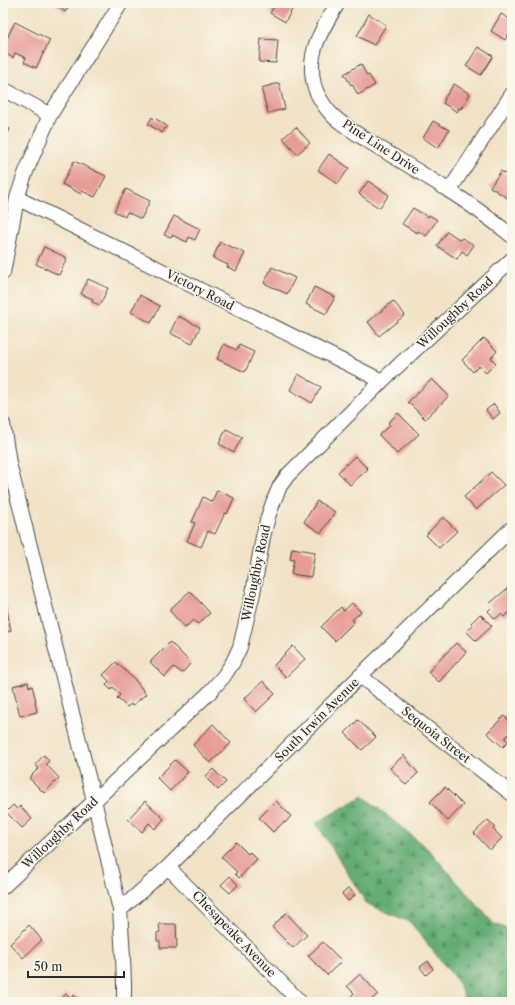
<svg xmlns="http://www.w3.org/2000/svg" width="515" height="1005" viewBox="0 0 515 1005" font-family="'Libre Caslon Text',serif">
<defs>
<pattern id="forest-firs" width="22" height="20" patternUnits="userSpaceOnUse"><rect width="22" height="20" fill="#64ac74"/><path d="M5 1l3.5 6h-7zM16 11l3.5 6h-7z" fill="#538c5f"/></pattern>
</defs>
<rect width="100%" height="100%" fill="#fbf7ec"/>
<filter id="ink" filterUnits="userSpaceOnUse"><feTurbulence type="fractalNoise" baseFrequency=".025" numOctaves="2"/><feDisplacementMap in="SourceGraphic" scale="8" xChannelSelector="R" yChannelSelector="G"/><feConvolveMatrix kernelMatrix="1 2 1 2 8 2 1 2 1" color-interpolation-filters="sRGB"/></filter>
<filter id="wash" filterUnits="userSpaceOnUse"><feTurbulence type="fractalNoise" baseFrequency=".012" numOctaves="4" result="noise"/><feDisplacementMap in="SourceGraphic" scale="16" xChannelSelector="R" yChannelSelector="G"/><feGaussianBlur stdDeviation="0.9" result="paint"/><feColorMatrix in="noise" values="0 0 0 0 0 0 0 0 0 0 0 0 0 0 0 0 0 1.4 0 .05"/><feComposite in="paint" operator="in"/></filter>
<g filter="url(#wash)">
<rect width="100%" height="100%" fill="#f2e3c8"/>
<path fill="url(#forest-firs)" stroke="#486c50" d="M363 796 428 849 494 924 512 931V1002H466L457 981 410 922 367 904 316 823Z"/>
<g id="blocks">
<path fill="#e79b97" d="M54 3H72L65 12Z
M276 3H296L285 22 270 13Z
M512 12V28L505 40 491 31 501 14 508 18Z
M369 14 386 25 374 45 357 36Z
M15 22 50 40 36 68 24 62 26 58 15 53 13 58 3 52V46Z
M261 39 278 40 276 63 259 62Z
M478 47 493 56 481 75 466 66Z
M361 64 367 76 369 75 375 85 358 95 352 84 351 85 344 74Z
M279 83 285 109 268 113 261 88Z
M454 84 470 94 461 109 459 108 457 112 443 103 445 100 444 99Z
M152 117 155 120 156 119 167 126 162 133 148 124Z
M433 121 449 130 438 148 423 138Z
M3 126 10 129 3 142Z
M296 127 310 143 297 154 283 138Z
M329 154 349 168 338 184 318 170Z
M74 161 106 176 95 197 82 191 81 194 62 184Z
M501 171 512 178V201L490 187Z
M368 181 389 195 379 208 359 194Z
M126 189 150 201 141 219 127 212 125 217 114 211Z
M413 208 428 217 429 215 437 220 426 236 418 231 417 233 402 224Z
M174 216 200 229 195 240 189 237 187 242 172 235 171 237 164 235Z
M447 231 460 240 462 238 474 245 467 255 462 251 457 259 437 246Z
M220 242 245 253 236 271 227 267 228 265 213 258Z
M44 247 67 258 59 275 36 264Z
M272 267 295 278 287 294 264 283Z
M88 279 108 288 100 305 92 302 93 299 81 294Z
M314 287 335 297 326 314 306 304Z
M140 295 160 306 151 323 131 312Z
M393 301 405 315 379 336 368 322Z
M178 316 200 327 192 344 170 333Z
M484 338 497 351 491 358 496 363 486 373 479 366 473 372 462 360Z
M224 344 237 350 239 345 254 352 245 372 217 359Z
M298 374 321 387 312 403 290 390Z
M432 379 449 396 425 419 408 402Z
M494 404 500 413 493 419 486 410Z
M398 413 419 434 397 454 379 435 390 425 388 423Z
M226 429 242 437 234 452 219 444Z
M355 456 368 469 350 485 338 472Z
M491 472 504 485 476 510 464 497Z
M217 490 234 498 227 514 225 513 215 534 208 531 201 547 187 541 195 523 192 522 203 497 212 502Z
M317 501 335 512 321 533 304 522Z
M443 517 457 531 439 548 426 535Z
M292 548 315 552 311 577 291 574 294 560 290 559Z
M508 588 512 593V610L504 617 501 614 495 619 488 611 492 607 489 604Z
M190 591 210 613 198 624 193 620 185 628 169 610Z
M352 603 361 612 352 620 354 622 335 641 321 627 341 607 344 611Z
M6 604 11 631 3 633V605Z
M480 614 492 626 476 641 466 631 473 625 471 623Z
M170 642 191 663 182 673 174 667 165 677 150 662Z
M456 643 466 652 439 682 428 672Z
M293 646 305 659 286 677 274 665Z
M116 662 135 680 146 694 132 706 131 704 127 707 117 698 120 695 113 687 111 690 106 685 109 681 103 675Z
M263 681 275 694 256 712 244 699Z
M28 682 29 687 32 686 36 701H35L37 712 20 716 13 686Z
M504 716 512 723V731L505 738 508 742 503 747 487 733Z
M358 720 376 737 362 750 345 733Z
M213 724 231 743 210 763 193 745Z
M44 755 49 761 46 764 59 778 44 793 29 778 39 768 35 765Z
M404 755 409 762 418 773 406 785 390 768Z
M175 760 188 772 170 791 157 778Z
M213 769 226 782 218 790 205 777Z
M445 787 463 805 448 821 430 802Z
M145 801 164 819 155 829 149 823 142 832 128 819Z
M276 801 291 816 285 823 284 822 273 832 259 818Z
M13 805 17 809 20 806 32 819 22 828 6 812Z
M488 820 495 827 493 829 502 838 490 850 474 833Z
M236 842 248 854 250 852 257 859 239 878 235 874 237 872 221 857Z
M230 876 238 885 230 893 221 885Z
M349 888 355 895 348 901 342 894Z
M286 913 307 935 293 948 272 927Z
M159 924H176L177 948H160V941H157V933L160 932Z
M29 925 42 940 23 958 10 944Z
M323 942 342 961 327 975 308 956Z
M428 961 433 969 426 975 420 967Z
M360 974 378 994 369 1002H354L350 997 354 993 347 986Z
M66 994 71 999 74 995 82 1002H58Z"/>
</g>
</g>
<g filter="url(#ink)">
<use href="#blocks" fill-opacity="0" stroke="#494743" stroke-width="1"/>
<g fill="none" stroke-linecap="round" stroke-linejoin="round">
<defs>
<path id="minor" d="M338 3C322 29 306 53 314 85 317 95 324 106 331 114 344 127 362 137 378 147 401 161 425 175 448 190 470 204 492 220 512 236
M3 89 50 115
M449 191 512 94
M17 198 382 381
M3 273 17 198 25 174 50 115 121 3
M3 424 9 463 94 800 120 910 123 957 124 984V1002
M360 676 512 794
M168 867 300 1002
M3 887 209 693 224 676 233 662 240 647 253 593 263 537 268 517 274 500 280 486 288 475 382 381 512 259
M120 910 168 867 360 676 512 528"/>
</defs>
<use href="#minor" stroke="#494743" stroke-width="16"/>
<use href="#minor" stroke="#fff" stroke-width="14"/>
</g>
</g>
<g text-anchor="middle" stroke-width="3" stroke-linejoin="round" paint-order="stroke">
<g font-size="12" fill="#2b2b2b" stroke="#fbf7ec">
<text transform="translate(381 147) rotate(33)" y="4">Pine Line Drive</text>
<text transform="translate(200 290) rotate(27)" y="4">Victory Road</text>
<text transform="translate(455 313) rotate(-43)" y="4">Willoughby Road</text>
<text transform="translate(256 573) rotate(-78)" y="4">Willoughby Road</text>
<text transform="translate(317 720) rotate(-45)" y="4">South Irwin Avenue</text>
<text transform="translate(436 735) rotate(38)" y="4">Sequoia Street</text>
<text transform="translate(60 833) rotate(-43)" y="4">Willoughby Road</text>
<text transform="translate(234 934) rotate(46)" y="4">Chesapeake Avenue</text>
</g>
</g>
<rect width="515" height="1005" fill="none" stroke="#fbf7ec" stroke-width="16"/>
<path d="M28 971v6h96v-6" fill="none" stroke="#2b2b2b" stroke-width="2"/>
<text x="34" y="971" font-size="12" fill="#2b2b2b" stroke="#fbf7ec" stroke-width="3" paint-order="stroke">50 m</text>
</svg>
